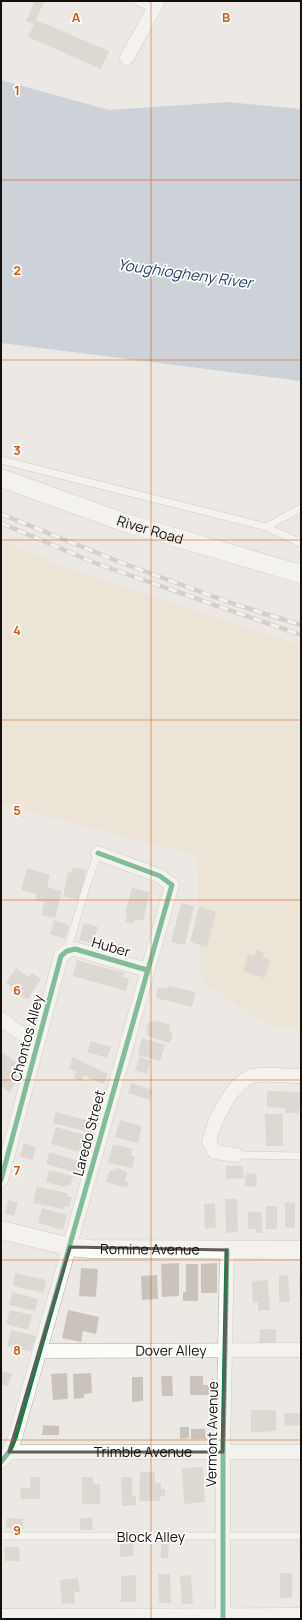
<svg xmlns="http://www.w3.org/2000/svg" width="302" height="1620" viewBox="0 0 302 1620" font-family="Manrope,sans-serif">
<rect width="100%" height="100%" fill="#ece9e4"/>
<path fill="#edddcb" d="M1 540 62 566 301 645V1028L271 1027 201 981 197 856 1 804Z"/>
<path fill="#a6b4c9" d="M1 80 109 110 228 102 301 109V381L1 343Z"/>
<path fill="#c9c3bb" d="M29 1H44L36 20 109 51 101 69 28 37 34 24 26 21 34 3Z
M73 867 86 870 84 876 86 877 80 900 63 896 68 872 71 873Z
M27 868 50 875 47 887 62 891 55 918 41 915 44 902 35 900 37 894 21 890Z
M132 888 150 892 143 921 135 919 133 924 125 922 127 914 125 913Z
M181 903 194 906 185 945 171 942Z
M199 907 216 912 207 947 190 942Z
M54 920 69 925 65 939 50 934Z
M84 923 98 927 93 943 79 940Z
M256 950 264 953 263 958 270 960 265 978 243 971 248 954 254 956Z
M77 960 124 973 123 977 129 978 126 991 73 976Z
M16 968 28 977 32 973 41 979 28 999 25 998 24 999 15 993 17 991 6 983Z
M168 986 196 992 192 1007 156 998 158 987 167 989Z
M153 1020 171 1025 169 1032 173 1033 170 1043 147 1036 148 1032 146 1031 148 1022 152 1023Z
M142 1038 165 1045 160 1061 138 1055Z
M91 1041 111 1047 107 1058 87 1052Z
M1 1051 17 1063 12 1069 21 1076 9 1092 1 1086Z
M73 1057 108 1074 103 1084 84 1075 81 1081 73 1078 76 1072 69 1068Z
M140 1057 151 1061 147 1074 135 1070Z
M131 1083 153 1090 150 1100 128 1093Z
M267 1091 301 1092 299 1113H285V1108L267 1107Z
M56 1112 94 1122 92 1133 53 1123Z
M265 1114H283V1146H266Z
M120 1120 142 1126 138 1143 115 1137Z
M56 1127 91 1137 86 1154 51 1144Z
M24 1143 36 1147 33 1160 20 1157Z
M113 1144 133 1149 131 1156H135L132 1168 108 1163Z
M49 1152 85 1163 82 1174 46 1164Z
M226 1166H243L244 1178 226 1179Z
M116 1168 127 1172 125 1181 129 1182 127 1188 106 1182 110 1170 115 1171Z
M49 1170 73 1176 70 1186 66 1185 65 1187 46 1182Z
M246 1173 257 1174 256 1187 245 1186Z
M37 1187 68 1193 67 1196 72 1197 69 1207 65 1206 64 1209 33 1203Z
M225 1199H237L238 1232 226 1233Z
M8 1200 18 1203 14 1216 5 1214Z
M285 1202 295 1203V1228L285 1227Z
M215 1203 216 1228 205 1229 204 1204Z
M266 1206H277V1229H266Z
M42 1208 67 1215 63 1230 38 1223Z
M248 1212H262V1233H256V1229H248Z
M179 1263V1296L162 1297 161 1264Z
M217 1263V1293H201V1264Z
M186 1264H198V1301H183V1292H186Z
M81 1268 98 1269 96 1297 79 1296Z
M15 1273 46 1280 44 1293 13 1286Z
M157 1275 158 1299 142 1300 141 1276Z
M279 1275 288 1276 290 1302H279Z
M301 1276V1294H300L299 1277Z
M268 1280 270 1310 258 1311V1302L253 1303 252 1281Z
M12 1292 38 1299 35 1311 9 1305Z
M10 1310 32 1315 28 1330 6 1324Z
M68 1310 99 1317 96 1334 83 1331 81 1342 62 1338Z
M260 1329H276V1343H259Z
M11 1330 36 1336 31 1352 7 1346Z
M1 1371 12 1374 8 1386 1 1384Z
M67 1373 68 1399 53 1400 51 1374Z
M91 1373 92 1393 84 1394V1398L74 1399 73 1374Z
M161 1376H172L173 1396H162Z
M190 1376H203V1385H209V1395H190Z
M132 1377H143V1401L132 1402Z
M251 1410H276V1431L251 1432Z
M284 1413H301V1425L285 1426Z
M43 1425 59 1426V1435H42Z
M180 1427H189V1438L180 1439Z
M191 1429H205L206 1439H191Z
M203 1467 205 1502 184 1504 182 1468Z
M140 1472H155V1483H161V1489H165V1496L160 1497V1501H139Z
M30 1477H40V1499H21L20 1488H30Z
M82 1477H93V1484H100V1504H82Z
M121 1477H132V1496H136V1505L122 1506Z
M7 1518 23 1519V1529L6 1528Z
M80 1518H92L93 1530H80Z
M299 1541H301V1560H300Z
M120 1544H133L134 1556 120 1557Z
M161 1544H169L168 1558H161Z
M5 1547H19L20 1561H5Z
M280 1573H292V1598H280Z
M158 1574H170L171 1603H159Z
M136 1575V1602H121V1576Z
M191 1575 193 1604H182L180 1576Z
M78 1578 80 1592H74L75 1603 62 1604 60 1580Z"/>
<g fill="none" stroke-linecap="round" stroke-linejoin="round">
<defs>
<path id="service" d="M136 1 155 9
M1 460 266 527 301 543
M266 527 301 508
M67 951 87 884 98 853
M236 1155 301 1156
M1 1536H301"/>
<g id="minor">
<path d="M127 58 158 1"/>
<path d="M1 1019 37 1045"/>
<path d="M236 1155 215 1152 209 1142C214 1121 230 1085 252 1076 259 1073 291 1076 301 1076"/>
<path d="M1 1180 61 956 67 951 75 949 147 970"/>
<path id="s1" d="M40 1351 301 1350"/>
<path id="s2" d="M9 1452H301"/>
<path d="M1 1462 9 1452 15 1438 172 885 160 876 98 853"/>
<path d="M1 1616 301 1615"/>
<path d="M223 1619V1452L227 1250"/>
</g>
<g id="tertiary">
<path id="s3" d="M1 478 123 522 301 574"/>
<path id="s4" d="M1 1230 70 1247 90 1249 301 1250"/>
</g>
</defs>
<use href="#service" stroke="#aca9a6" stroke-width="8"/>
<use href="#minor" stroke="#aca9a6" stroke-width="15"/>
<use href="#tertiary" stroke="#aca9a6" stroke-width="19"/>
<use href="#service" stroke="#fcfcfb" stroke-width="7"/>
<use href="#minor" stroke="#fcfcfb" stroke-width="14"/>
<use href="#tertiary" stroke="#fcfcfb" stroke-width="18"/>
<defs>
<path id="rail" d="M1 514 122 563 234 604 301 625
M1 523 95 563 301 635"/>
</defs>
<use href="#rail" stroke="#b3b3b1" stroke-width="4.5"/>
<use href="#rail" stroke="#fff" stroke-width="3" stroke-dasharray="9" stroke-linecap="butt"/>
<defs>
<path id="cycleway" d="M1 1180 61 956 67 951 75 949 147 970
M1 1462 9 1452 15 1438 172 885 160 876 98 853
M223 1619V1452L227 1250"/>
</defs>
<use href="#cycleway" stroke="#fff" stroke-width="8"/>
<use href="#cycleway" stroke="#00873e" stroke-width="5"/>
</g>
<path d="M0 0H302V1620H0ZM70 1247 227 1250 223 1452H9Z" fill="#ece9e4" fill-opacity=".55" fill-rule="evenodd"/>
<path fill="none" stroke="#5f5d59" stroke-width="3" stroke-linejoin="round" d="M70 1247 227 1250 223 1452H9Z"/>
<path fill="none" stroke="#dd550c" stroke-width="1" stroke-opacity="0.55" d="M151 1V1619M1 180H301M1 360H301M1 540H301M1 720H301M1 900H301M1 1080H301M1 1260H301M1 1440H301"/>
<g text-anchor="middle" stroke-width="3.5" stroke-linejoin="round" paint-order="stroke">
<g font-size="14" fill="#13110e" stroke="#fff">
<text dy="5" stroke="none"><textPath href="#s3" startOffset="158">River Road</textPath></text>
<text transform="translate(111 947) rotate(16)" y="5">Huber</text>
<text transform="translate(27 1038) rotate(-75)" y="5">Chontos Alley</text>
<text transform="translate(89 1133) rotate(-75)" y="5">Laredo Street</text>
<text dy="5" stroke="none"><textPath href="#s4" startOffset="151">Romine Avenue</textPath></text>
<text dy="5" stroke="none"><textPath href="#s1" startOffset="131">Dover Alley</textPath></text>
<text transform="translate(212 1434) rotate(-89)" y="5">Vermont Avenue</text>
<text dy="5" stroke="none"><textPath href="#s2" startOffset="134">Trimble Avenue</textPath></text>
<text x="151" y="1542">Block Alley</text>
</g>
<g font-size="15" font-style="italic" fill="#25416d" stroke="#fff">
<text transform="translate(185 274) rotate(8)" y="5">Youghiogheny River</text>
</g>
</g>
<g font-size="13" text-anchor="middle" font-weight="bold" fill="#dd550c" stroke="#fff" stroke-width="3.5" stroke-linejoin="round" paint-order="stroke">
<text x="76" y="22">A</text>
<text x="226" y="22">B</text>
<text x="17" y="95">1</text>
<text x="17" y="275">2</text>
<text x="17" y="455">3</text>
<text x="17" y="635">4</text>
<text x="17" y="815">5</text>
<text x="17" y="995">6</text>
<text x="17" y="1175">7</text>
<text x="17" y="1355">8</text>
<text x="17" y="1535">9</text>
</g>
<rect width="302" height="1620" fill="none" stroke="#13110e" stroke-width="4"/>
</svg>
